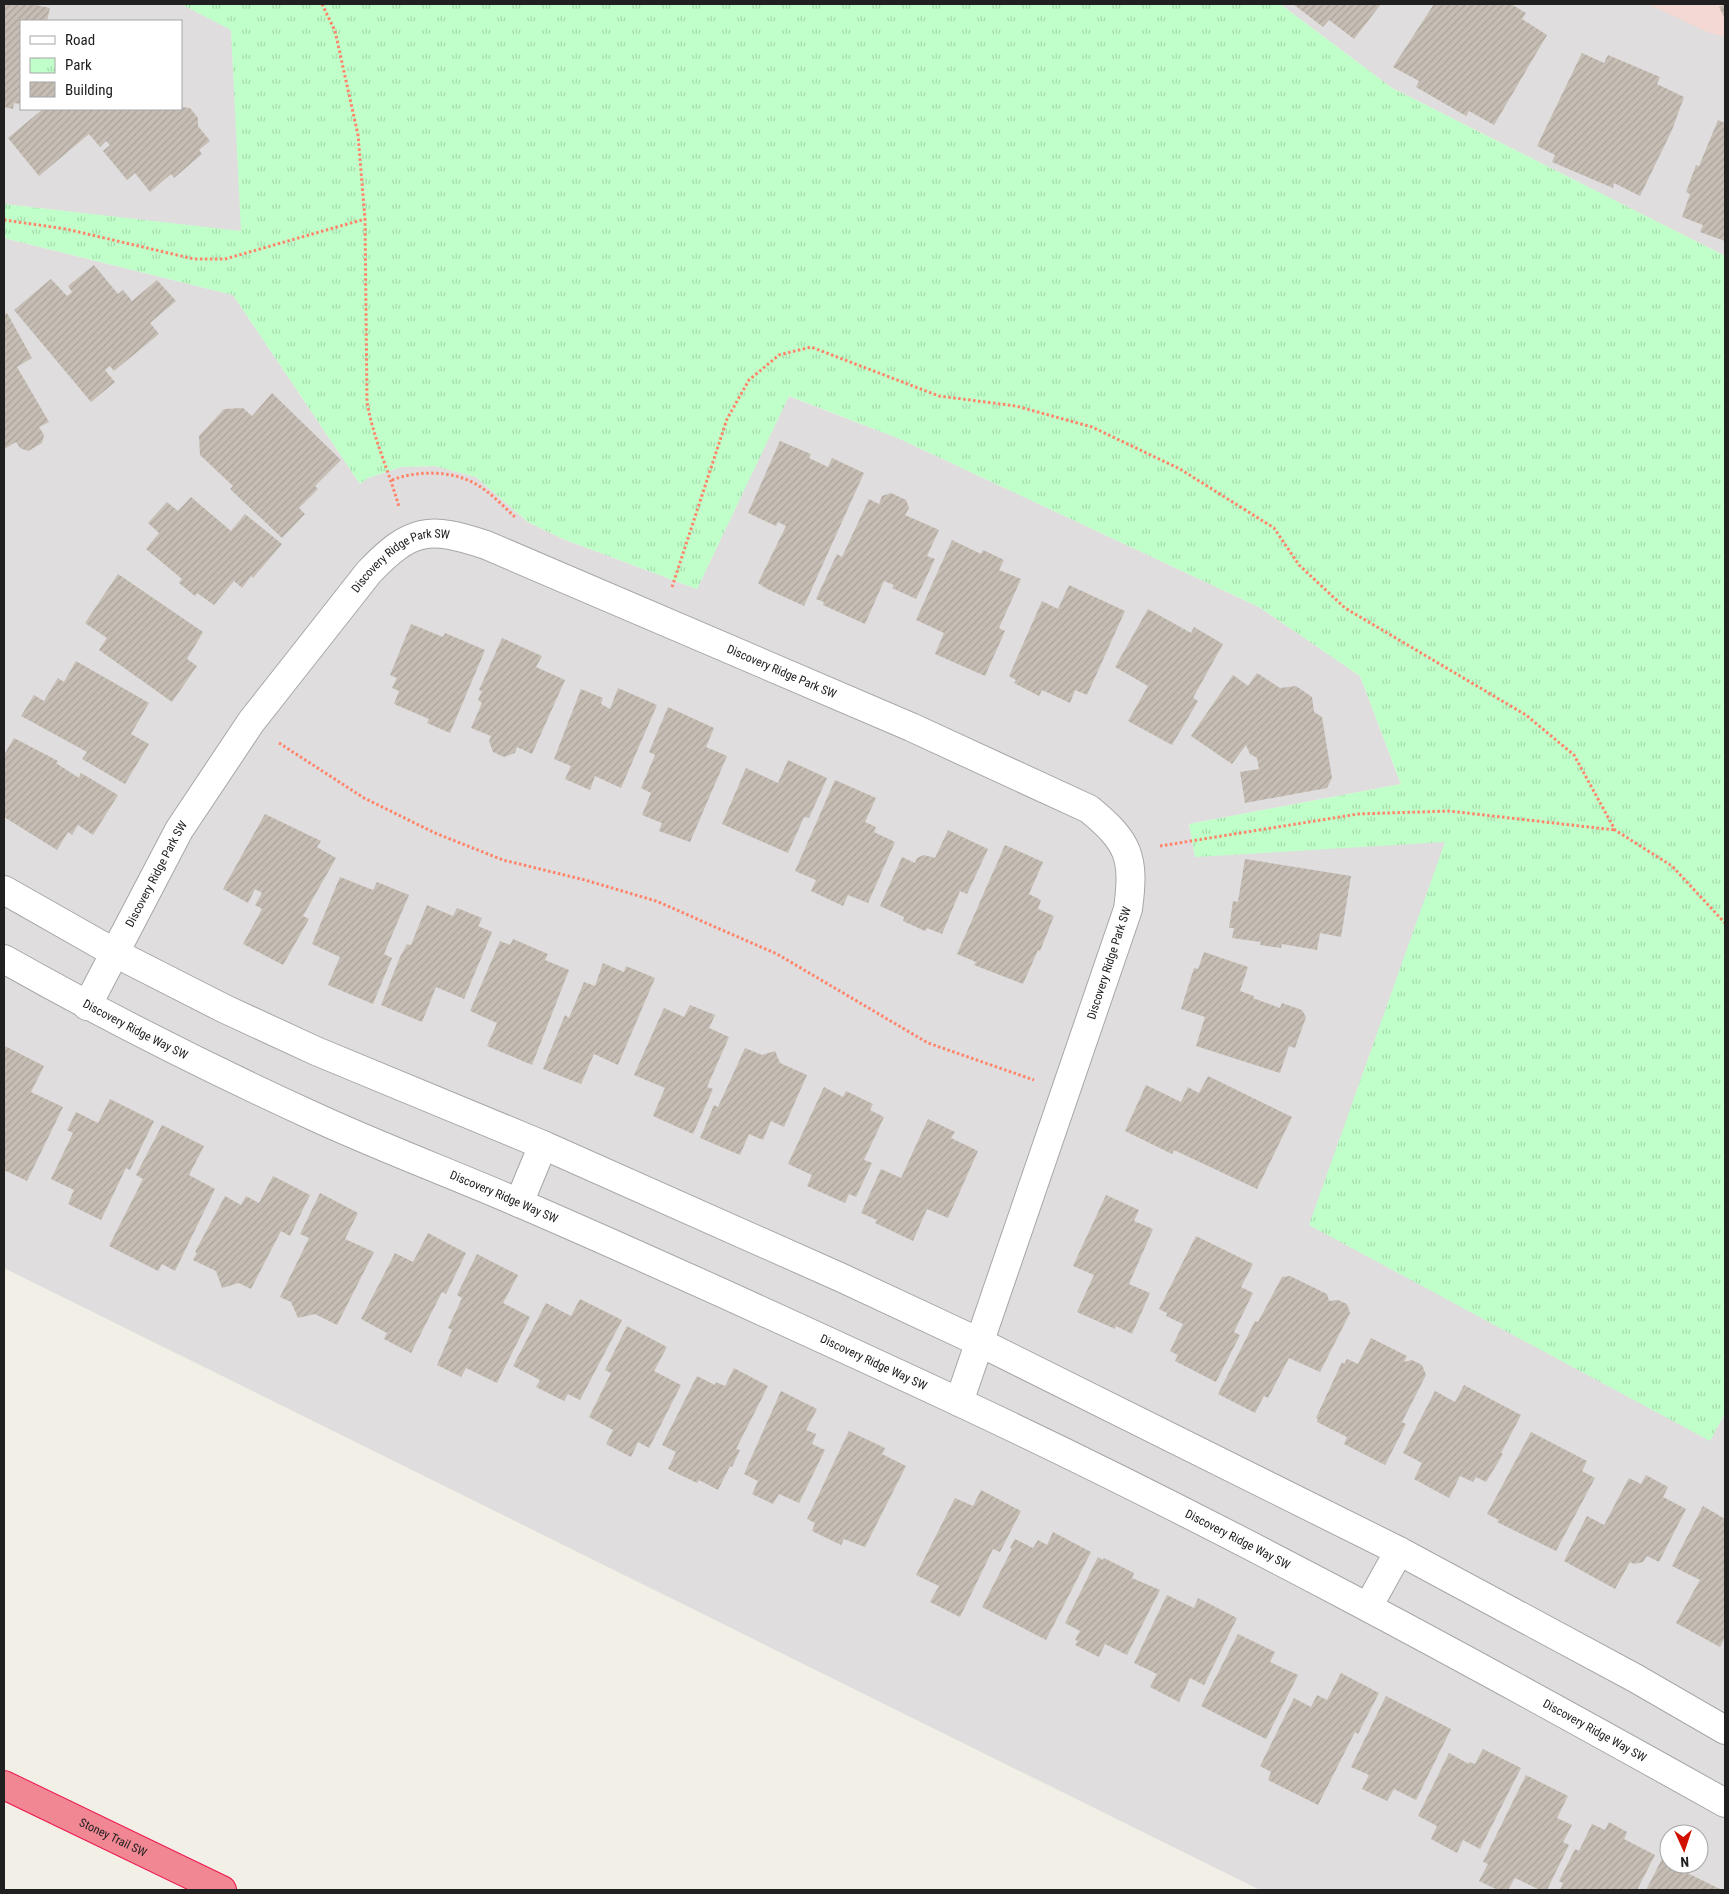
<svg xmlns="http://www.w3.org/2000/svg" width="1729" height="1894" viewBox="0 0 1729 1894" font-family="'Roboto Condensed',sans-serif">
<defs>
<pattern id="park-tufts" width="24" height="20" patternUnits="userSpaceOnUse" patternTransform="scale(1.25)"><rect width="24" height="20" fill="#c0ffca"/><path d="M3 7l-1-3M5 7V3M7 7l1-3M15 17l-1-3M17 17v-4M19 17l1-3" fill="none" stroke="#a5daad"/></pattern>
<pattern id="building-hatch" width="6" height="6" patternUnits="userSpaceOnUse" patternTransform="scale(1.25)"><rect width="6" height="6" fill="#c6beb5"/><path d="M-1 1l2-2M0 6l6-6M5 7l2-2" fill="none" stroke="#aaa39b"/></pattern>
</defs>
<rect width="100%" height="100%" fill="#f2efe6"/>
<path fill="#dfdddd" fill-rule="evenodd" d="M4 4H181L231 29 242 232 4 204ZM21 21H181V109H21Z
M1280 4H1725V256L1392 88Z
M4 238 233 295 360 484 368 478 401 467 435 466 476 477 528 522 563 539 697 589 788 396 900 439 1259 607 1360 676 1401 784 1189 824 1195 856 1446 841 1388 1006 1710 1441 1725 1413V1890H1260L4 1268ZM1669 1834H1699V1864H1669Z"/>
<path fill="#f4d8d4" d="M1648 4H1725V37L1707 32Z"/>
<path fill="url(#park-tufts)" d="M181 4H1280L1392 88 1725 256V1413L1710 1441 1309 1225 1445 842 1195 857 1189 824 1401 784 1360 676 1259 607 900 439 789 396 697 589 563 539 528 522 476 477 435 466 401 467 368 478 360 484 233 295 4 238V204L241 231 231 30Z"/>
<path fill="url(#building-hatch)" d="M4 4H31L50 8 47 21H21V104L14 103 13 109 4 107Z
M1293 4H1381L1354 39 1329 20 1323 27Z
M1434 4H1511L1526 13 1522 19 1547 35 1494 125 1469 111 1466 116 1416 87 1419 81 1393 67Z
M1725 4V19L1719 7Z
M1582 53 1604 63 1608 55 1660 77 1657 84 1684 97 1672 130 1640 196 1614 183 1613 188 1552 162 1555 155 1537 146Z
M181 107 190 108 198 118V126L210 141 199 150 202 154 174 178 171 174 150 192 135 173 127 180 103 151 110 145 106 141 100 147 89 134 39 176 8 138 43 109Z
M1718 120 1725 123V241L1700 232 1703 225 1682 217 1690 194 1686 192 1696 165 1699 166Z
M94 265 118 294 123 290 132 301 157 280 176 301 150 323 159 334 114 371 110 366 105 370 115 382 91 402 14 310 51 279 67 296 72 292 68 286Z
M7 313 32 358 17 367 49 422 39 427 44 435 42 443 28 451 20 448 16 442 4 449V315Z
M272 393 341 460 315 486 318 489 299 508 305 514 282 538 230 489 233 486 200 455 199 436 224 409 243 408 252 416Z
M780 441 811 454 809 458 828 467 832 458 864 473 804 606 767 589 758 583 786 526 778 522 776 526 748 513Z
M891 493 906 500 909 508 905 515 939 530 927 556 935 559 916 599 892 588 894 585 884 581 865 624 823 605 824 602 816 599 837 554 842 557 869 499 879 504 882 496Z
M191 497 231 531 245 514 282 544 253 578 251 576 242 588 234 581 214 605 197 593 195 596 179 583 182 579 146 549 159 533 148 523 167 502 178 511Z
M952 540 981 554 983 550 1004 560 999 570 1021 579 999 628 1005 631 985 676 935 654 944 633 916 620Z
M118 574 203 632 187 659 197 666 172 702 99 650 107 638 85 623Z
M1069 585 1125 611 1087 695 1075 690 1070 703 1042 690 1039 696 1014 683 1016 680 1009 676 1042 601 1058 609Z
M1148 609 1191 633 1194 627 1223 644 1193 698 1198 701 1172 745 1128 721 1148 686 1115 667Z
M411 624 443 637 445 633 485 650 450 733 427 723 429 719 394 704 399 691 392 688 397 678 390 675Z
M502 638 542 656 536 667 565 680 532 754 517 747 515 753 504 757 493 752 489 741 491 736 471 728 482 703 478 700 482 691 479 690Z
M76 661 149 703 131 734 149 744 125 784 82 759 87 752 21 716 34 695 44 701 58 678 64 682Z
M1257 673 1280 688 1296 686 1312 697 1314 712 1322 717 1332 778 1327 788 1245 803 1240 772 1259 769 1257 758 1250 754 1246 745 1232 764 1191 736 1233 675 1248 686Z
M618 688 657 705 621 788 595 776 590 790 565 779 571 766 554 759 581 689 603 698 601 704 610 709Z
M668 707 714 728 706 747 727 756 690 842 659 831 662 823 642 815 651 793 641 788 655 755 649 752Z
M14 738 58 761 56 763 79 778 81 773 118 795 93 835 78 825 72 835 68 832 57 850 4 817V755Z
M788 760 827 778 809 818 804 817 788 853 722 824 746 768 778 783Z
M835 780 876 798 865 822 876 827 874 832 895 842 868 903 848 895 843 906 811 891 816 880 795 871Z
M265 814 321 841 317 847 336 858 303 916 309 919 283 965 243 944 262 909 255 905 262 893 255 889 248 903 223 889Z
M948 830 988 849 967 894 960 891 942 934 927 928 925 931 903 921 904 917 880 906 902 857 915 863 917 858 924 855 935 858Z
M1005 845 1043 862 1029 894 1041 900 1038 909 1054 916 1040 951 1038 950 1023 984 974 965 976 962 957 954Z
M1245 859 1351 876 1341 937 1320 933 1317 950 1282 944 1281 948 1260 945 1261 942 1232 938 1234 928H1229L1233 901 1238 902Z
M340 877 373 890 377 882 409 895 384 954 392 958 373 1004 328 985 340 957 312 944Z
M427 905 453 916 457 908 482 918 478 926 492 932 464 999 436 987 422 1022 381 1005 400 957 407 944 411 945Z
M513 939 548 954 545 960 569 970 532 1065 487 1046 497 1023 470 1011 500 941 510 945Z
M1204 952 1248 967 1240 991 1254 996 1253 998 1280 1008 1282 1003 1302 1010 1306 1017 1295 1048 1289 1046 1280 1073 1196 1046 1205 1017 1181 1009 1194 968 1198 969Z
M603 963 624 972 626 966 655 978 618 1065 594 1054 581 1084 543 1069 565 1015 569 1018 584 982 595 986Z
M690 1005 715 1015 709 1028 729 1037 707 1087 713 1089 693 1134 653 1116 665 1088 634 1075 664 1008 684 1017Z
M5 1046 44 1066 31 1092 63 1107 27 1181 4 1170Z
M745 1048 762 1055 775 1051 780 1063 807 1075 784 1127 771 1121 763 1140 749 1134 740 1155 700 1138 714 1105 718 1107Z
M1208 1076 1292 1117 1257 1189 1174 1150 1172 1154 1125 1131 1146 1085 1181 1102 1188 1087 1199 1093Z
M824 1087 843 1097 846 1091 873 1104 870 1110 884 1117 864 1160 872 1163 856 1197 849 1194 845 1203 807 1186 812 1175 788 1164Z
M110 1099 154 1121 130 1170 126 1168 101 1220 68 1204 74 1190 51 1179 73 1133 67 1130 76 1112 98 1123Z
M928 1119 955 1132 951 1138 978 1151 948 1218 927 1209 913 1241 875 1223 877 1220 861 1213 881 1169 901 1178Z
M162 1125 204 1146 189 1175 215 1189 175 1271 162 1264 158 1271 109 1246 143 1179 136 1175Z
M273 1176 310 1195 290 1236 281 1231 251 1289 239 1283 222 1288 216 1271 193 1260 197 1253 195 1252 225 1196 241 1205 246 1196 259 1203Z
M320 1193 358 1213 345 1239 374 1252 337 1325 315 1314 298 1318 291 1302 280 1297 309 1238 300 1234Z
M1106 1195 1139 1210 1134 1221 1153 1229 1129 1284 1150 1293 1132 1334 1116 1326 1115 1329 1077 1312 1094 1275 1073 1266Z
M428 1233 466 1253 446 1294 442 1292 411 1353 384 1339 387 1333 361 1319 395 1253 413 1262Z
M1196 1236 1253 1264 1241 1287 1253 1293 1234 1332 1240 1335 1216 1382 1175 1361 1178 1355 1170 1351 1183 1324 1166 1316 1167 1313 1159 1309Z
M477 1254 518 1275 503 1303 530 1317 497 1383 466 1368 461 1377 437 1365 452 1330 448 1328 462 1298 457 1295Z
M1290 1276 1327 1294 1329 1301 1338 1300 1347 1304 1350 1313 1320 1372 1289 1358 1268 1398 1264 1396 1255 1413 1218 1394 1255 1321 1258 1322 1282 1277Z
M580 1299 622 1320 580 1400 568 1394 564 1401 536 1387 540 1380 513 1366 546 1303 571 1316Z
M627 1326 667 1347 654 1371 681 1385 649 1448 638 1442 631 1457 606 1444 613 1430 589 1417 611 1373 605 1370Z
M1371 1338 1407 1356 1404 1362 1412 1360 1422 1365 1426 1375 1402 1422 1406 1424 1385 1465 1344 1444 1347 1437 1317 1422 1318 1419 1316 1418 1342 1362 1344 1364 1347 1359 1358 1364Z
M734 1368 768 1386 736 1449 740 1450 732 1467 730 1466 718 1490 699 1480 697 1483 668 1469 676 1452 662 1445 697 1376 715 1385 716 1382 725 1386Z
M1464 1385 1521 1415 1501 1453 1503 1454 1486 1482 1476 1477 1473 1482 1460 1476 1449 1498 1414 1479 1422 1463 1403 1453 1435 1391 1455 1402Z
M781 1391 817 1409 806 1430 816 1434 812 1444 825 1450 799 1503 779 1494 773 1504 752 1494 758 1481 744 1474Z
M849 1431 885 1448 882 1454 906 1466 865 1547 844 1539 841 1545 812 1531 815 1523 807 1519Z
M1531 1432 1587 1461 1582 1471 1595 1478 1556 1551 1497 1522 1499 1520 1487 1514Z
M1646 1475 1668 1487 1663 1497 1686 1509 1659 1562 1647 1556 1643 1562 1634 1564 1630 1562 1615 1589 1564 1561 1587 1516 1604 1525 1629 1478 1641 1484Z
M981 1490 1021 1511 1000 1552 993 1549 960 1617 930 1602 939 1586 916 1575 955 1498 973 1506Z
M1703 1506 1725 1519V1637L1720 1647 1676 1623 1700 1580 1672 1566Z
M1053 1532 1091 1552 1046 1640 982 1607 1012 1549 1010 1548 1015 1539 1033 1548 1038 1540 1047 1545Z
M1098 1557 1103 1560 1104 1558 1134 1573 1132 1578 1160 1590 1127 1655 1105 1644 1099 1657 1075 1645 1078 1641 1075 1640 1080 1631 1065 1623Z
M1167 1595 1194 1608 1198 1598 1237 1618 1204 1685 1190 1678 1179 1702 1150 1687 1157 1674 1134 1663Z
M1238 1634 1275 1652 1270 1662 1298 1675 1266 1739 1201 1706Z
M1341 1673 1379 1693 1358 1734 1355 1732 1318 1805 1268 1780 1271 1772 1260 1766 1294 1698 1311 1707 1317 1695 1327 1700Z
M1386 1696 1451 1729 1416 1800 1394 1789 1387 1801 1362 1789 1369 1775 1351 1767Z
M1483 1749 1521 1768 1480 1849 1463 1840 1457 1853 1431 1839 1437 1826 1418 1816 1449 1753 1469 1764 1470 1762 1475 1764Z
M1526 1775 1568 1796 1557 1818 1572 1825 1563 1842 1569 1845 1547 1890H1540L1515 1878 1508 1890H1498L1479 1881 1488 1864 1483 1862Z
M1609 1822 1627 1832 1624 1839 1655 1855 1637 1890H1560L1563 1883 1559 1881 1575 1849 1579 1851 1592 1824 1605 1830Z
M1662 1859 1669 1864 1722 1890H1646Z"/>
<g fill="none" stroke-linecap="round" stroke-linejoin="round">
<defs>
<g id="minor">
<path d="M4 890 115 953 225 1009 316 1051 543 1145 842 1278 979 1342 1399 1551 1635 1678 1725 1730"/>
<path id="s1" d="M4 959C105 1016 208 1068 313 1116 380 1147 450 1173 517 1202 665 1266 811 1333 957 1401 1218 1523 1473 1662 1725 1803"/>
<path id="s2" d="M87 1006 179 830 251 722 369 572C411 528 429 526 486 545L911 727 1089 809C1129 842 1135 857 1128 909L959 1402"/>
<path d="M519 1203 543 1145"/>
<path d="M1368 1607 1399 1551"/>
</g>
<g id="motorway">
<path id="s3" d="M4 1785 222 1890"/>
</g>
</defs>
<use href="#minor" stroke="#a7a7a7" stroke-width="30"/>
<use href="#motorway" stroke="#ed164f" stroke-width="30"/>
<path stroke="#ff846a" stroke-width="3" stroke-dasharray="2.5 2.5" stroke-linecap="butt" d="M322 4 335 31 358 135 365 219 367 402C373 438 389 471 399 507
M4 220 66 229 194 259H225L365 219
M392 480C418 470 455 470 479 486 492 494 504 507 515 517
M672 587 727 419 749 380 779 355 811 347 939 396 1016 406 1092 427 1180 469 1274 528 1299 565 1345 608 1526 715 1574 755 1615 830 1672 866 1725 923
M279 743 364 798 435 833 503 860 585 880 656 901 777 954 928 1043 1034 1080
M1160 846 1358 814 1449 811 1615 830"/>
<use href="#minor" stroke="#fff" stroke-width="28"/>
<use href="#motorway" stroke="#f08793" stroke-width="28"/>
</g>
<g text-anchor="middle" stroke-width="5" stroke-linejoin="round" paint-order="stroke">
<g font-size="12" fill="#202020" stroke="#fff">
<text dy="4" stroke="none"><textPath href="#s2" startOffset="554">Discovery Ridge Park SW</textPath></text>
<text dy="4" stroke="none"><textPath href="#s2" startOffset="972">Discovery Ridge Park SW</textPath></text>
<text dy="4" stroke="none"><textPath href="#s2" startOffset="149">Discovery Ridge Park SW</textPath></text>
<text transform="translate(1109 963) rotate(-72)" y="4">Discovery Ridge Park SW</text>
<text dy="4" stroke="none"><textPath href="#s1" startOffset="149">Discovery Ridge Way SW</textPath></text>
<text dy="4" stroke="none"><textPath href="#s1" startOffset="554">Discovery Ridge Way SW</textPath></text>
<text dy="4" stroke="none"><textPath href="#s1" startOffset="959">Discovery Ridge Way SW</textPath></text>
<text dy="4" stroke="none"><textPath href="#s1" startOffset="1364">Discovery Ridge Way SW</textPath></text>
<text dy="4" stroke="none"><textPath href="#s1" startOffset="1769">Discovery Ridge Way SW</textPath></text>
<text dy="4" stroke="none"><textPath href="#s3" startOffset="121">Stoney Trail SW</textPath></text>
</g>
</g>
<rect width="1729" height="1894" fill="none" stroke="#202020" stroke-width="10"/>
<rect x="20" y="20" width="162" height="90" fill="#ffffff" stroke="#a6a6a6"/>
<rect x="30" y="36" width="25" height="8" fill="#ffffff" stroke="#a6a6a6"/>
<text x="65" y="45" font-size="15" fill="#202020">Road</text>
<rect x="30" y="58" width="25" height="15" fill="url(#park-tufts)" stroke="#a6a6a6"/>
<text x="65" y="70" font-size="15" fill="#202020">Park</text>
<rect x="30" y="82" width="25" height="15" fill="url(#building-hatch)" stroke="#a6a6a6"/>
<text x="65" y="95" font-size="15" fill="#202020">Building</text>
<g transform="translate(1684 1849) rotate(177)"><circle r="24" fill="#ffffff" stroke="#a6a6a6"/>
<path d="M0-4L9 19L0 12L-9 19Z" fill="#d11000"/>
<text y="-8" font-size="14" font-weight="bold" text-anchor="middle" fill="#202020">N</text>
</g>
</svg>
